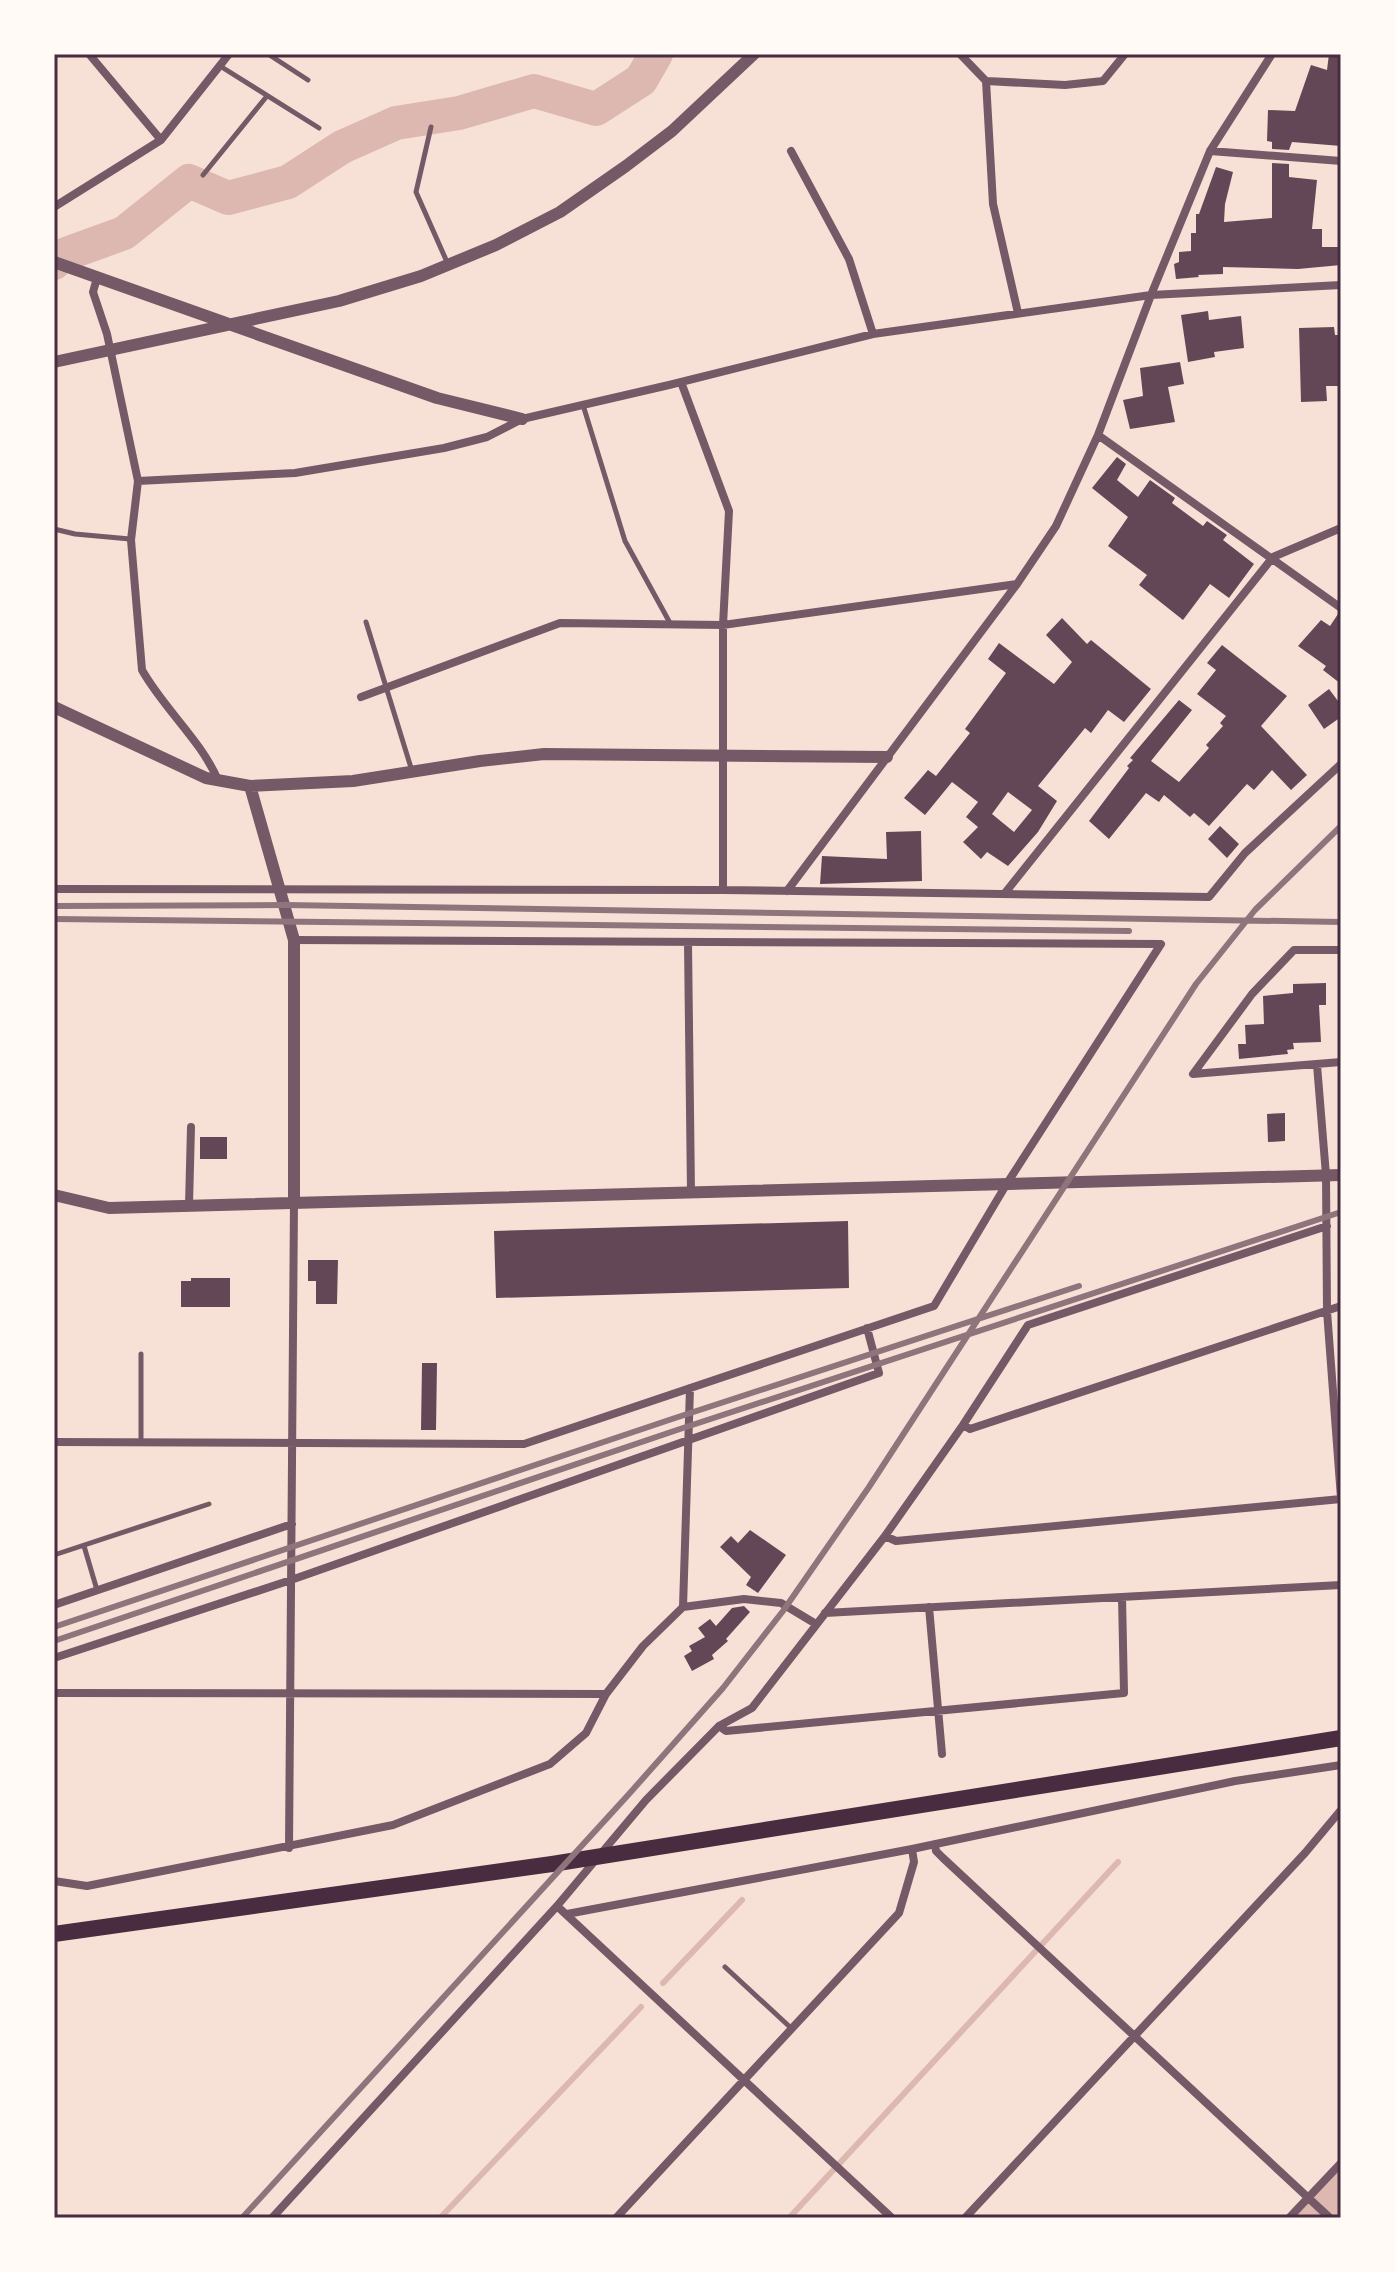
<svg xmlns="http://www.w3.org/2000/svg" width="1395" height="2272" viewBox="0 0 1395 2272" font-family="Signika,sans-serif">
<rect width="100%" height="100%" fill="#f7e1d7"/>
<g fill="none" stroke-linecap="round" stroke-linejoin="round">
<path stroke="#dcb8b0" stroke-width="6" d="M663 1983 742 1900
M440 2218 641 2007
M789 2218 1118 1862"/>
<path stroke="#dcb8b0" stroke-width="34" d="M54 263 58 257 124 233 189 181 228 198 288 182 342 147 396 123 459 113 534 91 596 109 641 80 656 54
M1314 2218 1341 2186"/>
</g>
<path fill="#644757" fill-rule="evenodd" d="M1329 54H1341V146L1292 142 1289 150 1272 149V142L1267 141 1268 110 1295 111 1311 65 1327 70Z
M1272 163 1289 164V177L1317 180 1312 229H1322V247H1341V265L1298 269 1223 267V274L1198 275 1199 277 1176 279 1174 264 1179 262V252L1191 251V233H1196V214H1199L1216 167 1233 172 1225 204 1224 222 1272 218Z
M1208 311 1209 320 1241 316 1244 348 1214 352 1215 357 1188 362 1181 315Z
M1334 327 1335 335H1340L1341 386H1326L1327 401 1301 402 1299 328Z
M1180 362 1184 384 1168 387 1175 422 1130 429 1123 400 1143 396 1140 368Z
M1117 457 1126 464 1117 480 1138 497 1150 480 1175 498 1172 503 1203 526 1207 521 1227 535 1223 540 1254 564 1229 598 1210 584 1183 620 1139 585 1147 575 1108 546 1128 517 1092 488Z
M1338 614 1341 615V684L1323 670 1326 666 1298 646 1321 620 1330 626Z
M1062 618 1087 644 1091 640 1151 689 1124 722 1108 710 1091 733 1085 728 1038 786 1057 801 1038 832 1008 866 987 852 981 859 963 842 978 827 966 817 978 802 952 782 925 815 904 798 928 770 936 776 970 733 965 729 1006 673 988 659 999 643 1054 684 1072 662 1046 635ZM1008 792 1032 810 1014 832 992 814Z
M1222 645 1287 696 1261 726 1307 775 1291 790 1272 770 1254 790 1247 784 1209 826 1194 813 1190 817 1164 795 1159 802 1146 793 1109 839 1089 821 1129 768 1127 766 1133 760 1130 758 1179 700 1192 710 1151 761 1179 782 1209 748 1206 745 1223 726 1220 723 1226 716 1197 694 1216 670 1207 663Z
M1329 689 1341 705V717L1324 729 1308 705Z
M1220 826 1239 844 1227 858 1208 839Z
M921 831 922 881 820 884 822 856 887 859 886 832Z
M1326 983V1005H1319L1321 1042 1293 1043 1294 1049 1287 1050 1288 1054 1239 1059 1238 1044H1246L1245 1025 1264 1024 1263 996 1293 993V984Z
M1285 1113V1141L1268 1142 1267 1114Z
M200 1137H227V1159H200Z
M848 1221 849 1288 496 1298 494 1231Z
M308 1260H338L337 1304H316V1281H308Z
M191 1278H230V1307H181V1281H191Z
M422 1363H437L436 1430H421Z
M750 1530 786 1555 758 1593 746 1585 751 1577 720 1547 731 1536 738 1543Z
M744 1606 750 1612 726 1639 728 1641 712 1655 714 1659 692 1671 684 1656 692 1651 689 1646 705 1637 698 1628 710 1619 716 1626 732 1608Z"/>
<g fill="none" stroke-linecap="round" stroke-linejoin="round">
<path stroke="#755966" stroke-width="5" d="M268 54 308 80
M220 66 319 128
M431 127 416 192 447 262
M203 175 267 96
M583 405 625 541 670 623
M54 529 75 534 130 539
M366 622 412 771
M141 1441V1354
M84 1546 97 1590
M54 1555 209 1504
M725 1967 791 2028"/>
<path stroke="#755966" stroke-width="8" d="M89 54 161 140
M960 54 986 81 1065 85 1103 81 1125 54
M986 81 993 204 1018 313
M791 151 849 259 873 334
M1210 151 1341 161
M54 207 161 140 229 54
M97 278 93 292 107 334 138 481 131 540 142 670C164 709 200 739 218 780
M681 382 729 511 723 625V890
M1098 435 1341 608
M138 481 295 473 444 448 487 437 522 419 669 385 873 334 1151 295 1341 285
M361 697 560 623 723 625 1017 584
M54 889 723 890 1209 897 1245 853 1341 764
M787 891 1017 584 1056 526 1098 435 1151 295 1210 151 1272 54
M1005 893 1273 557 1341 528
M688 943 691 1193
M1341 950H1294L1252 994 1193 1074 1341 1062
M1317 1065 1326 1175 1327 1311 1341 1498
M189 1205 191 1127
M963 1425 970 1429 1341 1306
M54 1442 524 1444 934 1306 1006 1185 1161 944 294 940
M885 1536 963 1425 1028 1325 1327 1226
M54 1605 292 1524
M683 1607 690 1388
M929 1607 942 1754
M825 1613 1341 1585
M54 1658 291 1580 879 1373 867 1328
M54 1693 606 1694
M719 1726 726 1731 1124 1693 1122 1597
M935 1844 936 1851 943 1858 1330 2218
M289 1848 294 1202
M54 1881 87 1886 393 1825 550 1764 586 1733 606 1694 643 1646 683 1607 744 1599 781 1603 816 1624
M557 1906 892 2218
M567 1914 912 1849 1235 1781 1341 1765
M272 2218 557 1906 646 1800 719 1726 752 1708 885 1536 896 1541 1341 1499
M616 2218 899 1913 914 1862 912 1849
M965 2218 1305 1853 1341 1810
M1289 2218 1341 2163"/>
<path stroke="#755966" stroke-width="12" d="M54 262 437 398 522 419
M54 362 339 301 421 276 496 245 560 212 626 166 672 131 754 54
M54 707 206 778 250 786 353 781 480 761 544 754 887 757
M250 786 294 940V1202
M54 1195 109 1208 1341 1175"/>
<path stroke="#4a2c40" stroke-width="16" d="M54 1934 552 1864 1341 1738"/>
<path stroke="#8f747c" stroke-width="6" d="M54 906 285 905 1341 922
M54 919 1129 931
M54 1627 672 1419 1079 1286
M54 1641 677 1430 1341 1212
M242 2218 629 1794 723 1688 783 1611 869 1487 1196 984 1255 910 1341 826"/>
</g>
<rect width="1395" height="2272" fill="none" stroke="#fffaf5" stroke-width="112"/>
<rect x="56" y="56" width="1283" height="2160" fill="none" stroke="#4a2c40" stroke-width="3"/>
</svg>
